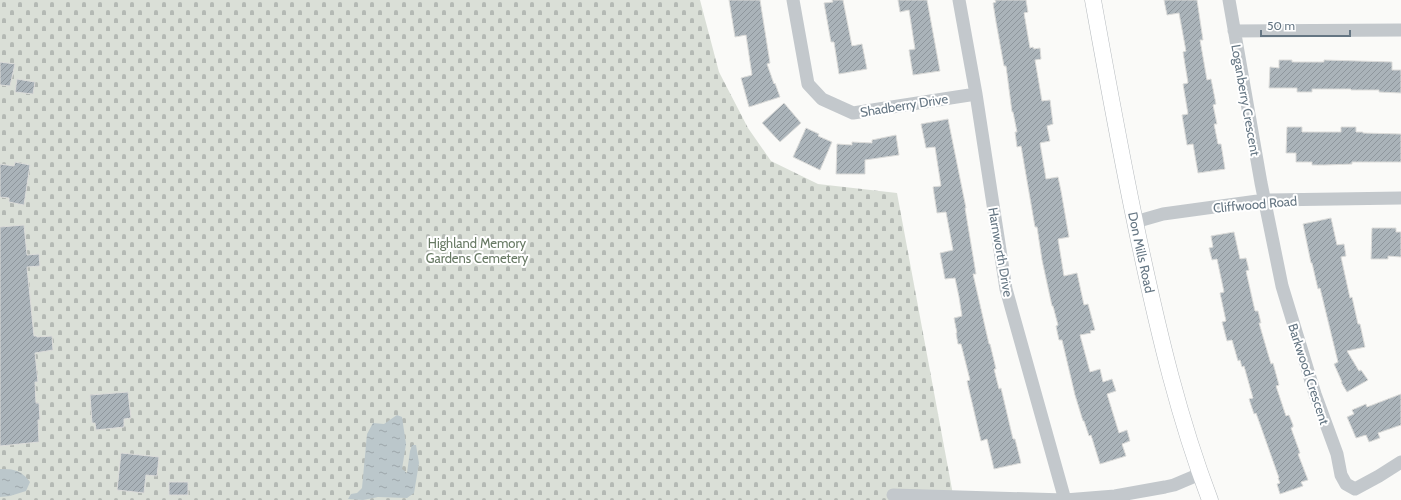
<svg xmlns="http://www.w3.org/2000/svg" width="1401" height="500" viewBox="0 0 1401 500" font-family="Cabin,sans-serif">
<defs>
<pattern id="cemetery-stones" width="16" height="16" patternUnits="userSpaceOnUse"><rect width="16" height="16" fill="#dadfd7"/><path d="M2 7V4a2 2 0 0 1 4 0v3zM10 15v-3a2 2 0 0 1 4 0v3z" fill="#b4b9b4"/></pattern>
<pattern id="water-ripples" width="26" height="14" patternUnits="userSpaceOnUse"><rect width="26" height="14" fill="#bbc7cb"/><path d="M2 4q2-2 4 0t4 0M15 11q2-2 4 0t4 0" fill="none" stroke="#9ca6aa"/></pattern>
<pattern id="building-hatch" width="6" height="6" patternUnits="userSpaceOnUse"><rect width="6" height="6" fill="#aab3b9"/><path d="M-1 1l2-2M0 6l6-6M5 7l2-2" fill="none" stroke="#8e969c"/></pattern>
</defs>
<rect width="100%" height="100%" fill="#fafaf8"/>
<path fill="url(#cemetery-stones)" d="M0 0H700L719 72 748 128 771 161 818 184 897 193 954 500H0Z"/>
<path fill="url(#water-ripples)" d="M397 415 402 417 406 444 402 469 407 473 410 451 412 445H416L419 463 414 493 407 498 378 497 363 500 348 499 351 494 357 493 362 488 367 434 373 423 384 424Z
M0 469C14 469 21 470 30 482L26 491 10 496 0 497Z"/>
<path fill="url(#building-hatch)" stroke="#dcdcda" d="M729 0H760L770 63 767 64 774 84 775 83 780 97 749 107 741 78 752 75 746 35 735 37Z
M832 0H843L852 46 862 44 867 69 839 74 834 42H831L824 3 833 2Z
M898 0H927L940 71 913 75 909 50 915 49 909 10 900 12Z
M995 0H1026L1028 12 1024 13 1030 48 1033 47 1034 49 1040 48 1041 59 1035 60 1042 101 1050 100 1053 124 1047 126 1050 141 1040 143 1046 179 1058 177 1061 191 1069 237 1058 239 1064 276 1077 273 1084 305 1088 304 1095 330 1090 331 1091 333 1080 335 1090 372 1100 369 1103 382 1112 379 1116 391 1107 394 1119 433 1127 430 1130 441 1122 444 1126 456 1100 464 1091 435 1089 436 1084 421H1083L1075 395 1062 340H1059L1056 326 1058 325 1053 306H1052L1042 260 1037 227H1035L1021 146 1017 147 1015 132H1017L1013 112H1012L1006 66H1004L996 22 993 3 996 2Z
M1164 0H1197L1203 40H1200L1207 80 1211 79 1216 104 1213 105 1217 124H1214L1218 144H1221L1225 169 1198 173 1193 144 1187 145 1182 115 1188 114 1183 84 1188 83 1183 52 1186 51 1179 13 1167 15Z
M1279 60H1292V62H1324V60L1392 62V70H1401V93L1379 92V90H1351V89H1312V92H1297V88H1269L1270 67 1279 68Z
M0 62 15 64 10 86 0 85Z
M17 79 35 82 33 94 15 92Z
M784 103 801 123 780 142 762 123Z
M948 119 966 208H965L976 274H973L989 344H990L996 369H994L999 389 1001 388 1013 439H1015L1021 463 994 469 987 439 981 441 967 381 970 380 961 344H958L956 333H957L954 318 962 316 959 297 955 278 945 279 940 253 953 250 946 212 937 213 933 187 941 186 935 147 926 148 921 124Z
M1287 127H1302V132H1341V127H1356V132H1363V133L1401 134V162H1352V164L1325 165H1312V162H1296V153H1286Z
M806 128 819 134 818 136 832 142 820 170 793 157Z
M896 135 899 155 865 160V174H836L837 144 852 145V142L872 143V140Z
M15 162 30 165 24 205 9 202V198L0 197V164L14 166Z
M1331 218 1337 245 1344 244 1346 256 1341 257 1350 298 1352 297 1358 324H1360L1365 347 1347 351 1359 371 1361 370 1368 380 1347 392 1341 382H1342L1334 364 1338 362 1320 288 1318 289 1312 263H1311L1303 224Z
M24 225 27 255 39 254 40 266 27 267 34 336H37V337L52 336 53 350 35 353 38 382H35L36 403H39L40 420H38L39 442 0 446V227Z
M1372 228H1396V232H1401V257L1388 256V259H1371Z
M1234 232 1240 259 1246 258 1249 270 1246 271 1255 311H1258L1261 323H1259L1271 364 1273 363 1279 385 1276 386 1286 416 1289 415 1293 425V427L1291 428 1300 453 1298 454 1308 480 1301 482 1303 486 1280 494 1277 484 1280 483 1278 478H1279L1256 413 1254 414 1249 399 1253 398 1244 366 1242 367 1240 360 1238 361 1232 340 1227 341 1222 322 1226 321 1220 293 1224 292 1217 259 1212 260 1209 248 1213 247 1211 236Z
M128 392 131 418 124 419V427L96 430 95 423H92L90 395Z
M1401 394V425L1378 433 1380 438 1369 442 1366 435 1356 438 1347 417 1354 414 1352 410 1366 404 1367 407Z
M121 453 159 457 157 476 146 475 144 493 117 490Z
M169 482H188V495H169Z"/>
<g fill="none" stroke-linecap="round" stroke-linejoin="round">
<defs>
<g id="major">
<path id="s1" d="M1093 0C1108 83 1123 167 1141 250 1159 334 1179 419 1210 500"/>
</g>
</defs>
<use href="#major" stroke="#b5babe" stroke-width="17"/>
<path stroke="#c3c8cc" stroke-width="13" d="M793 0 808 84 822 99 853 113 976 94
M959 0 976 94 1006 289 1065 500
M1229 0 1261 183 1282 286 1315 394 1337 454 1341 475 1346 484 1355 489 1379 476 1401 462
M1234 31 1401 30
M1135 222 1163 214 1265 200 1401 198
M893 495 1065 500 1115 496 1165 487 1174 485 1200 474"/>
<use href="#major" stroke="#fff" stroke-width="16"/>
</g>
<g text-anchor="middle" stroke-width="4" stroke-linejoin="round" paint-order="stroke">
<g font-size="13" fill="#657683" stroke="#fff">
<text transform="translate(1246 100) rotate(80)" y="5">Loganberry Crescent</text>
<text transform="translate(904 105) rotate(-9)" y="5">Shadberry Drive</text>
<text transform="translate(1255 204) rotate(-5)" y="5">Cliffwood Road</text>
<text transform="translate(1001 252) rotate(80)" y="5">Harnworth Drive</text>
<text dy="5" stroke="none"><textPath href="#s1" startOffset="257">Don Mills Road</textPath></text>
<text transform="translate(1309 374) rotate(72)" y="5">Barkwood Crescent</text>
</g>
<g font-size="13" fill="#687a64" stroke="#fff">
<text x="477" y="248">Highland Memory<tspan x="477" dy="15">Gardens Cemetery</tspan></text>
</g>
</g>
<path d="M1261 30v6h89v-6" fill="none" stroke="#657683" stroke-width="2"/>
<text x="1267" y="30" font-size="12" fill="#657683" stroke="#ffffff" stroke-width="3" paint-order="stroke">50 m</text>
</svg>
